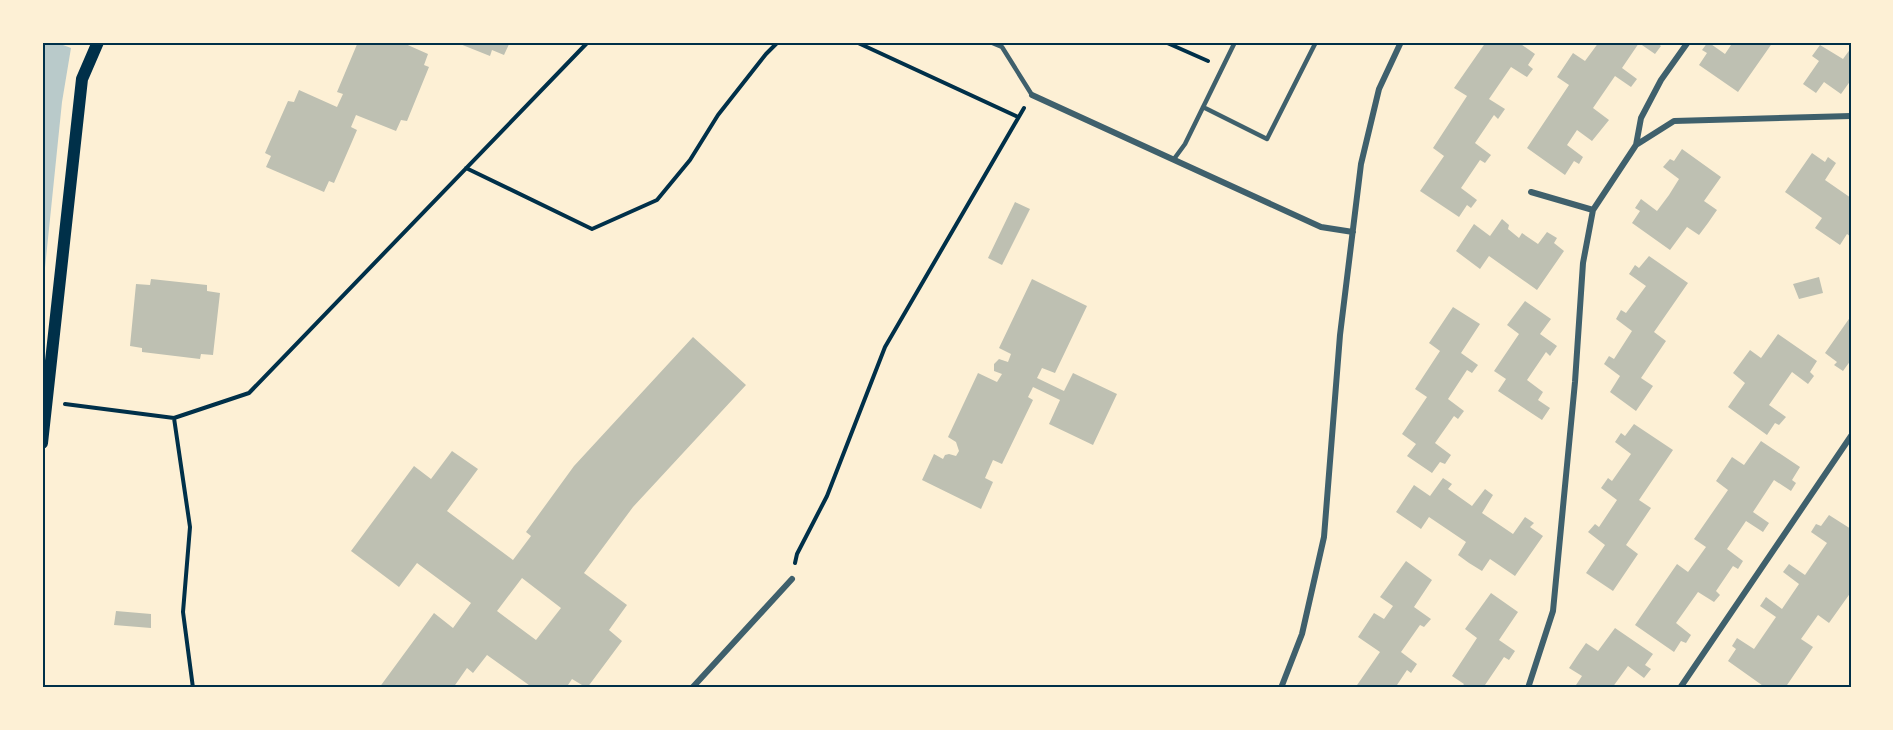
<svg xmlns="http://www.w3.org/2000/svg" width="1893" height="730" viewBox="0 0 1893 730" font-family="'Public Sans',sans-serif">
<rect width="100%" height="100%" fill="#fdf0d5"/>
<path fill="#b9caca" d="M42 42H55L71 48 62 102 42 297Z"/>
<path fill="#bec0b2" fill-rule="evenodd" d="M358 42H401L428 54 424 65 429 67 407 121 401 120 396 131 356 115 351 127 357 130 351 144 334 183 329 181 324 192 266 167 271 156 265 153 288 101 294 102 299 90 337 107 343 94 337 92Z
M455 42H510L504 55 492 50 490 56Z
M1486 42H1518L1535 54 1528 65 1533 69 1527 77 1511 67 1489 99 1505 109 1498 119 1494 115 1475 143 1491 155 1485 163 1480 160 1461 188 1477 200 1471 208 1467 205 1459 217 1420 191 1444 156 1433 148 1467 96 1454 88Z
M1599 42H1656L1661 46 1655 54 1639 43 1622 68 1637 79 1631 87 1615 76 1593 108 1609 120 1592 141 1577 130 1567 145 1583 157 1579 164 1574 161 1565 175 1527 148 1569 85 1557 77 1573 53 1585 61Z
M1708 42 1725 54 1733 42H1773L1738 92 1699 65 1707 53 1702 50Z
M1820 45 1843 59 1851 48V80L1841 94 1824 82 1816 93 1803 84 1819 61 1812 56Z
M1682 149 1721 177 1704 201 1717 210 1708 223 1699 235 1687 227 1670 250 1632 223 1640 211 1635 208 1641 199 1657 211 1669 195 1679 179 1663 167 1670 159 1674 161Z
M1812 153 1825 162 1828 157 1836 163 1825 180 1851 198V237L1847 234 1840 245 1815 228 1822 218 1785 192Z
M1015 202 1030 209 1002 265 988 258Z
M1502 219 1509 225 1508 229 1519 238 1522 233 1538 244 1547 232 1557 238 1554 243 1564 251 1537 290 1489 256 1480 269 1456 251 1474 224 1490 236Z
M1649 256 1688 283 1654 332 1666 341 1641 378 1653 386 1636 411 1610 392 1620 376 1604 364 1609 356 1614 359 1632 331 1616 319 1621 310 1626 313 1646 286 1629 274 1635 265 1639 268Z
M1819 277 1823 293 1799 299 1793 284Z
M151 279 207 285V291L220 293 213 355 201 354 200 359 142 352V348L130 346 136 284 150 285Z
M1032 279 1087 306 1055 373 1042 368 1037 378 1064 391 1073 373 1117 394 1093 445 1049 424 1060 400 1033 387 1028 397 1033 400 1002 464 993 460 985 478 993 482 981 509 922 480 934 454 943 459 945 455 949 454 956 456 959 451 956 442 948 437 978 373 997 382 1002 374 994 371V364L999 359 1008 362 1011 354 999 348Z
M1525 301 1551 319 1540 334 1557 346 1550 356 1546 352 1527 380 1543 392 1538 400 1550 408 1542 420 1498 391 1506 379 1494 371 1519 334 1507 325Z
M1453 307 1480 324 1461 353 1478 365 1472 373 1467 370 1448 399 1464 411 1458 419 1454 416 1435 443 1451 455 1445 464 1440 462 1432 473 1407 456 1416 444 1402 434 1427 397 1415 389 1440 351 1429 343Z
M1851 316V360L1843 371 1834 365 1837 362 1825 353Z
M1778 334 1817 361 1810 372 1814 376 1808 384 1792 372 1769 405 1786 417 1779 425 1775 423 1767 435 1728 407 1745 383 1733 373 1750 350 1761 358Z
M693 337 746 385 633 507 584 573 627 605 609 630 622 641 587 688 572 679 566 688H533L487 655 473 673 467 668 453 688H379L434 613 453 628 471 603 417 563 399 587 351 551 414 466 431 479 452 451 478 469 447 511 513 560 531 536 526 532 574 466ZM522 578 561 608 536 640 497 611Z
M1634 424 1673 450 1639 500 1651 508 1626 545 1638 554 1613 591 1586 573 1605 545 1588 532 1595 524 1599 527 1617 500 1601 488 1608 478 1612 481 1631 454 1615 442 1621 433 1625 436Z
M1761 441 1800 467 1792 480 1796 483 1791 491 1774 480 1753 512 1769 523 1763 532 1746 521 1727 549 1743 561 1738 569 1733 566 1716 591 1720 595 1714 602 1698 592 1676 623 1691 635 1686 643 1681 641 1674 652 1635 625 1677 564 1688 572 1706 547 1694 539 1728 490 1716 481 1732 457 1744 465Z
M1443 478 1452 484 1448 489 1472 506 1485 489 1493 495 1482 513 1513 534 1525 517 1534 523 1530 527 1543 536 1515 576 1490 559 1482 571 1469 563 1458 555 1466 542 1429 517 1421 529 1396 512 1414 485 1430 496Z
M1829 515 1851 529V592L1829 623 1818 615 1801 639 1813 647 1785 688H1766L1728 661 1736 649 1732 646 1737 638 1754 649 1776 617 1760 606 1766 597 1782 609 1799 584 1783 572 1789 564 1805 575 1827 543 1811 532 1816 524 1821 526Z
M1406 561 1432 580 1414 607 1431 619 1424 627 1420 625 1401 652 1417 664 1411 673 1407 670 1395 688H1355L1380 652 1358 637 1374 613 1384 619 1393 606 1380 597Z
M1491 593 1518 612 1499 640 1515 651 1509 660 1504 657 1485 685 1489 688H1461L1464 684 1452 676 1477 638 1465 629Z
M116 611 151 614V628L114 625Z
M1615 628 1653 654 1645 665 1651 669 1644 678 1628 666 1612 688H1574L1582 676 1569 668 1577 656 1586 643 1598 651Z"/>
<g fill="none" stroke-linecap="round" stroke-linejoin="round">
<path stroke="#003049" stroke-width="4" d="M856 42 1018 117
M1165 42 1208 61
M466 168 592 229 657 200 690 160 718 115 766 54 778 42
M65 404 174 418 249 393 588 42
M174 418 190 527 183 612 193 688
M795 563 797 554 827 496 885 347 1024 108"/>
<path stroke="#3f606c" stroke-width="4.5" d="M990 42 1002 47 1032 95
M1203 107 1267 139 1316 42
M1174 159 1185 144 1235 42"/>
<path stroke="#3f606c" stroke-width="6" d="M1032 95 1321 227 1353 232
M1636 145 1674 121 1851 116
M1531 192 1593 210
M692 688 792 579
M1281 688 1302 634 1324 537 1340 335 1361 164 1379 89 1401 42
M1528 688 1553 611 1575 382 1583 263 1593 210 1636 145 1641 118 1661 80 1688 42
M1680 688 1851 436"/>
<path stroke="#003049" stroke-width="12" d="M42 443 82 79 98 42"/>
</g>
<rect width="1893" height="730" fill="none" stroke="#fdf0d5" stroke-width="87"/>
<rect x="44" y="44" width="1806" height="642" fill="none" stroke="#003049" stroke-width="2"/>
</svg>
